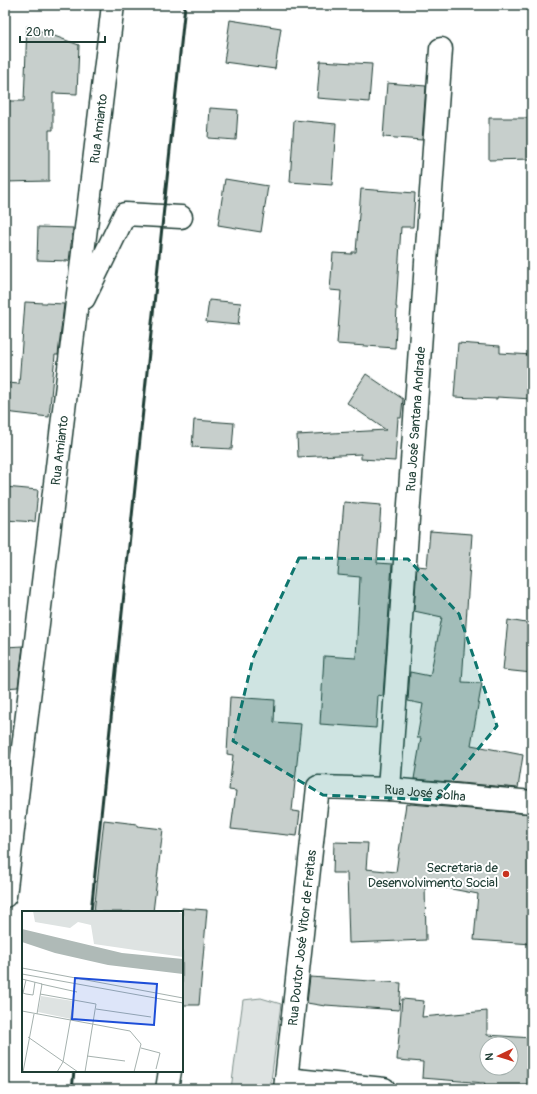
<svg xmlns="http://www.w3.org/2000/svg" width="537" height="1094" viewBox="0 0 537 1094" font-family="Pangolin,sans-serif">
<rect width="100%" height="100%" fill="#fff"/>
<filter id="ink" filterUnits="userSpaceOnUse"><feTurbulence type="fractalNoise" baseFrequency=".025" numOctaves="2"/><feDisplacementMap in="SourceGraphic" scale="8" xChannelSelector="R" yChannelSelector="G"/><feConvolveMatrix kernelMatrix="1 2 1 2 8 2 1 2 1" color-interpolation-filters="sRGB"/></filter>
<g filter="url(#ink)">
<path fill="#dee3e2" stroke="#7e908b" d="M261 998 281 1004 270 1089H231L243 1000Z"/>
<path fill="#c7cfcc" stroke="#1f3d34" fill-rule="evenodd" d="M230 20 281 28 275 69 224 62Z
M27 26 79 45 77 94 53 93V130H49V181L5 182V101H24Z
M320 61 372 64 369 102 317 98Z
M387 83 426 86 422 140 383 137Z
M210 108 238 110 236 140 208 138Z
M489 118H532V159L489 160Z
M294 120 336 124 332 185 290 182Z
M225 179 268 186 261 232 218 225Z
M361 189 415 193 413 227H401L396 307H397L395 348 337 344 341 291 330 290 333 253 352 254V252H356Z
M38 227 73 228 69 261 37 260Z
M209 300 241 303 238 325 206 322Z
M25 302 64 304 58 355H55L49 417 5 412 8 383 19 384Z
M458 343 500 346V353L532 355V399L497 397V399L454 397Z
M366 374 403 399 401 418H398L395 461 361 459V454L298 457 297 435 386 430 347 403Z
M194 420 234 423 232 449 192 447Z
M5 487 38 490 35 522 5 520Z
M344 502 381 505 377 563 392 564 383 696 378 695 376 728 320 724 324 656 356 658 360 577 338 575Z
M430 531 472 534 462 682 482 683 471 745 523 755 518 788 414 779 421 738H417L423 704 408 701 410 672 430 676 442 617 414 611 417 566 427 567Z
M508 620 532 624V673L503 670Z
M23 646 18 687 5 688V647Z
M230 697 275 700 274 722 301 724 292 811 300 812 297 836 231 829 236 791 229 790 233 755 227 754Z
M406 804 410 805V804L532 814V944L474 940 478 894 425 884 426 940 349 943 347 873H333L334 842 368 843 366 869 396 872Z
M104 820 137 824V826L163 829 153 912H94Z
M182 908 207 910 199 1005H182Z
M310 977 401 983 399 1010 325 1005V1006L307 1003Z
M402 999 424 1001 422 1017 487 1011V1035L532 1038 531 1089H484L485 1083 422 1078 423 1062 397 1060ZM487 1044H511V1068H487Z"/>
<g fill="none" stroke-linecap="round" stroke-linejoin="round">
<defs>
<g id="minor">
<path d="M84 298 125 214 181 217"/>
<path id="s1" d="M389 789 441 49"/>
<path id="s2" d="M5 896 113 5"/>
<path d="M286 1079 384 1089"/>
<path d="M167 1089 170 1071"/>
<path id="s3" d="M285 1089 318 787 389 789 532 802"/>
</g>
</defs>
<use href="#minor" stroke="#1f3d34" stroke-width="25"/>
<use href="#minor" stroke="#fff" stroke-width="22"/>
<path stroke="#1f3d34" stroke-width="3" d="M91 912 185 5
M72 1089 74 1071"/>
</g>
</g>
<path fill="#0f766e" fill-opacity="0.2" stroke="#0f766e" stroke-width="3" stroke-dasharray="8 5" stroke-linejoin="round" d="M299 558 408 559 459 614 497 726 436 800 323 795 233 741 253 658Z"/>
<circle fill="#c8321e" stroke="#fff" stroke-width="1.5" cx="506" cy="874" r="4"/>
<g text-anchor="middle" stroke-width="4" stroke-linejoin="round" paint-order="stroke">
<g font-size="13" fill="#1f3d34" stroke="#fff">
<text dy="5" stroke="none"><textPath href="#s2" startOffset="773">Rua Amianto</textPath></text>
<text dy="5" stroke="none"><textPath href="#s1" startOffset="371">Rua José Santana Andrade</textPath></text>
<text dy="5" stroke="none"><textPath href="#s2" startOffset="449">Rua Amianto</textPath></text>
<text dy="5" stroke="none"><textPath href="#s3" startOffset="411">Rua José Solha</textPath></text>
<text dy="5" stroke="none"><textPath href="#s3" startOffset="152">Rua Doutor José Vitor de Freitas</textPath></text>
</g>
<g font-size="13" fill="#1f3d34" stroke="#fff" text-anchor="end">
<text x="498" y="872">Secretaria de<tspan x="498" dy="15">Desenvolvimento Social</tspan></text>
</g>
</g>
<g transform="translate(22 911)">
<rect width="161" height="161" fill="#fff"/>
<path d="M11 0H154L161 3V46L72 33 69 14 56 11 48 17 13 11ZM19 85 51 90 49 108 16 101Z" fill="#dee3e2"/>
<path d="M0 18 100 42 161 48V63L86 54 33 42 0 31Z" fill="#afbab7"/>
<path fill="none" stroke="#a5b1ae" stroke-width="1" d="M0 57 161 87M0 63 161 92M0 68 20 73 15 103M4 69 1 82 4 83 11 84 13 71M19 73 55 81M18 83 74 93 63 161M74 98 129 106M0 100 108 120 119 133 112 161M6 126 56 161M119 137 138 142 134 158M65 145 103 150M1 161 12 103M35 161 41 151 52 89"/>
<path fill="#1d4ed8" fill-opacity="0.15" stroke="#1d4ed8" stroke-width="2" d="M53 67 135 73 132 114 50 108Z"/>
<rect width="161" height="161" fill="none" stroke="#1f3d34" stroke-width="2"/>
</g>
<rect width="537" height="1094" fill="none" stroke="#fff" stroke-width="20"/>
<rect x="10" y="10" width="517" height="1074" fill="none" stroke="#1f3d34" stroke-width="1.5" filter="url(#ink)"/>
<g transform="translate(499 1056) rotate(266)"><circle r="19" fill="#ffffff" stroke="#a5b1ae"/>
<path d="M0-3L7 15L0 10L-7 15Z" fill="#c8321e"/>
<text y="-6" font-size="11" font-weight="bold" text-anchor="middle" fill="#1f3d34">N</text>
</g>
<path d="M20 36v6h85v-6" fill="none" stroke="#1f3d34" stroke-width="2"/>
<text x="26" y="36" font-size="12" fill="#1f3d34" stroke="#ffffff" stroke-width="3" paint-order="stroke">20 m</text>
</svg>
